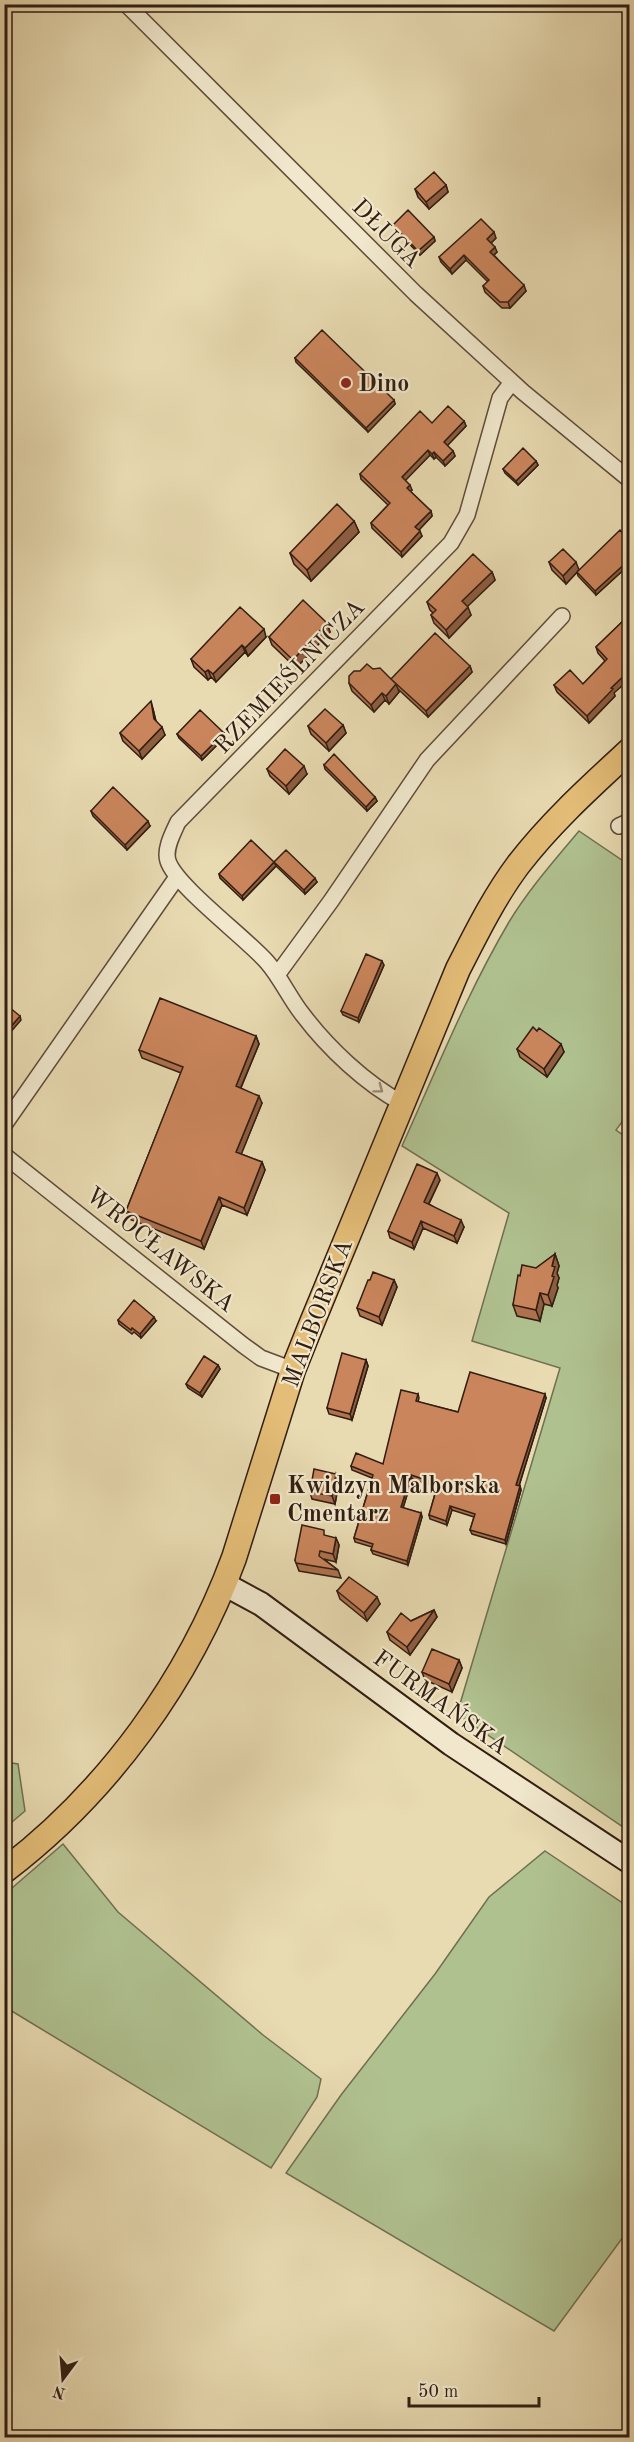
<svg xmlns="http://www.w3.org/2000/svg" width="634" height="2442" viewBox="0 0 634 2442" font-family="'Old Standard TT',serif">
<rect width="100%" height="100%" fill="#e8dab1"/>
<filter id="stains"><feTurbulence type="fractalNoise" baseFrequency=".00333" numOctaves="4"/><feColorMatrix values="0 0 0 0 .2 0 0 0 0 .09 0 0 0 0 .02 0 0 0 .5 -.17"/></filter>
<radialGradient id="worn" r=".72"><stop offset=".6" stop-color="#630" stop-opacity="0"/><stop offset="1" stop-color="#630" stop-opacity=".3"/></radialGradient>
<path fill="#b0c190" stroke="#706f51" stroke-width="1.5" d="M579 831 629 865 630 1111 616 1130 630 1140 629 1831 457 1714 560 1368 472 1341 509 1213 402 1146C436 1071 467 993 509 922 529 889 554 861 579 831Z
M5 1762 18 1764 25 1811 5 1828Z
M63 1844 118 1912 263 2035 321 2079 317 2097 271 2168 5 2007V1894Z
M545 1851 630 1908 629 2229 554 2331 286 2173 341 2095 435 1974 489 1897Z"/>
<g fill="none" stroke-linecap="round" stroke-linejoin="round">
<defs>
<path id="street" d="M126 4 416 294 523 392 630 480
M619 826 630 821
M277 975 331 901 427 760 562 616
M402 1103C366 1084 328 1048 303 1015 290 999 281 978 267 962 246 938 176 886 168 861 164 849 173 833 178 822L451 543 467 515 500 398 512 382
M4 1125 177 877
M4 1155 243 1345 261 1358 293 1370"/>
<path id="secondary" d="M224 1584 261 1604 451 1744 630 1862"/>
<path id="primary" d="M4 1871C108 1792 189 1680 234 1558L293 1370 309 1330 458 969C476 934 494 897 518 865 550 823 591 786 630 750"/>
</defs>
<use href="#street" stroke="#5f4c3a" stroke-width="18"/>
<use href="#secondary" stroke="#311d12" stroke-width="26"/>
<use href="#primary" stroke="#311d12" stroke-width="27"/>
<use href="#street" stroke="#f0e7cc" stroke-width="15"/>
<use href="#secondary" stroke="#f0e7cc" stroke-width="22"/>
<use href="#primary" stroke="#e4bd78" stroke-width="24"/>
</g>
<path fill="#ae724f" stroke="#311d12" stroke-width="1.5" d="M446 185 448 192 429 209 418 197 415 189Z
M393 225 434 237 435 241 420 255 395 229Z
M496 238 491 243 497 252 494 255 526 291 510 308H502L485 292 483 286 488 282 466 260 452 274 441 262 439 257Z
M295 358 394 400 395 404 368 432 296 362Z
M464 421 466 426 447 446 453 451 455 456 445 466 436 457 434 459 430 455 405 480 412 490 410 491 431 511 432 516 419 530 422 536 402 557 372 528 371 523 388 505 361 479 360 474 432 423Z
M536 461 538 465 518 485 505 473 503 469Z
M354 521 359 532 311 581 294 564 290 553Z
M630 541V564L596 595 578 576 577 572 566 584 552 570 549 562 579 570Z
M492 572 495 580 467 606 471 615 449 638 434 623 431 615 433 613 430 610 427 602Z
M624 620 614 693 615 696 589 723 557 692 554 685 583 684 605 661 598 653 596 647Z
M327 623 330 632 296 668 272 645 269 637Z
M266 637 248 656 245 652 216 682 211 677 208 680 194 667 191 659Z
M470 666 472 672 428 717 399 690V692L389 704 385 700 374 712 352 691 349 683 373 669 391 679Z
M153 709 156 721 165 735 142 759 123 741 120 733Z
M343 725 346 733 329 751 311 734 308 726Z
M224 733 225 737 202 760 179 738 177 734Z
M324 765 375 797 377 801 367 811 325 769Z
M267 769 307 774 289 794 270 776Z
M91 811 150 826 127 850 93 816Z
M274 862 317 882 305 894 276 866 243 900 220 878 219 874Z
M384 965 359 1022 343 1015 341 1011Z
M537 1031 564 1052 547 1077 520 1057 517 1049Z
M256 1036 259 1044 241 1088 262 1103 241 1154 262 1162 265 1170 247 1215 222 1205 204 1249 129 1219 126 1211 181 1073 142 1058 139 1050Z
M440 1180 429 1204 464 1227 457 1243 423 1228 414 1249 390 1238 388 1231Z
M555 1254 559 1266 557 1273 559 1278 557 1285 558 1288 552 1306 544 1304 540 1321 517 1316 513 1305 520 1276 536 1268Z
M370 1280H394L397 1287 382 1325 360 1316 357 1308Z
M118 1320 156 1321 141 1338 134 1332 132 1334 119 1324Z
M366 1360 368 1366 352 1420 329 1414 327 1408Z
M218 1365 220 1369 202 1397 188 1388 186 1384Z
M418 1394 419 1398 418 1402 458 1412 546 1398 519 1486H520L521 1490 506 1544 472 1534 470 1530 474 1517 452 1510 447 1525 430 1519 429 1515 437 1487 412 1479 403 1508 421 1513 422 1517 408 1565 373 1554 371 1550 372 1547 355 1542 354 1538 372 1478 352 1470 351 1466 383 1464Z
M339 1482 335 1504 312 1499 310 1492Z
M336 1538 339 1545 336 1562 324 1559 338 1570 341 1578 299 1571 295 1560Z
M337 1591 380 1604 367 1621 340 1599Z
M434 1610 437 1617 410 1655 390 1640 387 1632Z
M459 1660 462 1668 452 1692 425 1680 422 1672Z"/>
<path fill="#8d5d40" stroke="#311d12" stroke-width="1.5" d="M446 185 448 192 429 209 426 202Z
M494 232 496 238 489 245 487 239Z
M434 237 435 241 420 255 418 251Z
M495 247 497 252 492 257 490 252Z
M464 255 466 260 452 274 450 269Z
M524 285 526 291 510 308 508 302Z
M394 400 395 404 368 432 366 428Z
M464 421 466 426 446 447 444 442Z
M428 450 430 455 404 482 402 477Z
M453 451 455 456 445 466 443 461Z
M434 452 436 457 434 459 432 454Z
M536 461 538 465 518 485 516 481Z
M410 485 412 490 409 493 407 488Z
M431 511 432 516 417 532 415 527Z
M354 521 359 532 311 581 307 570Z
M420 531 422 536 402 557 401 552Z
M630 559V564L596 595 595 591Z
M576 562 579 570 566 584 563 576Z
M492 572 495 580 465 609 462 601Z
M468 607 471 615 449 638 446 630Z
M327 623 330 632 296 668 293 660Z
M264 629 266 637 248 656 245 648Z
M242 645 245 652 216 682 213 674Z
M470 666 472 672 428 717 426 711Z
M208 670 211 677 208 680 205 672Z
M630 670V679L614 693 615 696 589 723 587 716 611 688Z
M396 684 399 692 389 704 386 696Z
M382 693 385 700 374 712 371 705Z
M151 701 153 709 157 727 154 719Z
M343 725 346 733 329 751 326 743Z
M162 727 165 735 142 759 139 751Z
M224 733 225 737 202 760 201 756Z
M304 766 307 774 289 794 286 786Z
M375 797 377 801 367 811 366 807Z
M148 821 150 826 127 850 125 845Z
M274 862 276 866 243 900 242 896Z
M315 878 317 882 305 894 304 890Z
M382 961 384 965 359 1022 358 1018Z
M20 1016 21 1020 9 1034 8 1030Z
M256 1036 259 1044 238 1094 236 1086Z
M561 1044 564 1052 547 1077 544 1069Z
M259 1096 262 1103 239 1160 236 1152Z
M262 1162 265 1170 247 1215 244 1208Z
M437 1173 440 1180 426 1209 424 1202Z
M219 1197 222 1205 204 1249 201 1241Z
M461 1220 464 1227 457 1243 454 1236Z
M421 1221 423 1228 414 1249 412 1242Z
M555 1254 559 1266 557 1273 559 1278 557 1285 558 1288 552 1306 548 1295 552 1276V1266Z
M394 1280 397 1287 382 1325 379 1317Z
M540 1293 544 1304 540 1321 536 1310Z
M154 1317 156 1321 141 1338 140 1334Z
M366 1360 368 1366 352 1420 350 1414Z
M218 1365 220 1369 202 1397 200 1393Z
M545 1394 546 1398 518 1489 516 1485Z
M336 1474 339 1482 335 1504 332 1496Z
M411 1475 412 1479 402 1511 401 1507Z
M520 1486 521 1490 506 1544 505 1540Z
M450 1506 452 1510 447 1525 446 1521Z
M421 1513 422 1517 408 1565 407 1561Z
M336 1538 339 1545 336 1562 333 1554Z
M377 1597 380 1604 367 1621 364 1613Z
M434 1610 437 1617 410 1655 407 1647Z
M459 1660 462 1668 452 1692 449 1684Z"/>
<path fill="#ca855c" stroke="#311d12" stroke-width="1.5" d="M434 172 446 185 426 202 415 189Z
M408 210 434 237 418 251 393 225Z
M481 219 494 232 487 239 495 247 490 252 524 285 508 302H500L483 286 489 280 464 255 450 269 439 257Z
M322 330 394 400 366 428 295 358Z
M448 406 464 421 444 442 453 451 443 461 434 452 432 454 428 450 402 477 410 485 407 488 431 511 415 527 420 531 401 552 371 523 390 503 360 474 420 411 432 423Z
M523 448 536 461 516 481 503 469Z
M337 504 354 521 307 570 290 553Z
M620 530 630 541V559L595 591 577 572Z
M563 549 576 562 563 576 549 562Z
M473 554 492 572 462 601 468 607 446 630 431 615 436 610 427 602Z
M303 600 327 623 293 660 269 637Z
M240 607 264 629 245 648 242 645 213 674 208 670 205 672 191 659Z
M624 620 630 626V670L611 688 613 689 587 716 554 685 570 670 583 684 607 659 596 647Z
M435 633 470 666 426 711 391 679Z
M367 664 373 669 380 668 396 684 386 696 382 693 371 705 349 683V676L354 671H360Z
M151 701 154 719 162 727 139 751 120 733Z
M325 709 343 725 326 743 308 726Z
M200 710 224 733 201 756 177 734Z
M285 749 304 766 286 786 267 769Z
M334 754 375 797 366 807 324 765Z
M113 787 148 821 125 845 91 811Z
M251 840 274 862 242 896 219 874Z
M286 850 315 878 304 890 274 862Z
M366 954 382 961 358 1018 341 1011Z
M160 998 256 1036 236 1086 259 1096 236 1152 262 1162 244 1208 219 1197 201 1241 126 1211 183 1067 139 1050Z
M4 1003 20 1016 8 1030 4 1027Z
M533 1027 537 1031 539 1028 561 1044 544 1069 517 1049Z
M417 1164 437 1173 424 1202 461 1220 454 1236 421 1221 412 1242 388 1231Z
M555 1254 552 1266 555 1267 552 1276 554 1277 548 1295 540 1293 536 1310 513 1305 518 1275 520 1276 522 1265 536 1268Z
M373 1272 394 1280 379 1317 357 1308 368 1280H370Z
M134 1300 154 1317 140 1334 132 1328 131 1330 118 1320Z
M342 1353 366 1360 350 1414 327 1408Z
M204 1356 218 1365 200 1393 186 1384Z
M470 1372 545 1394 516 1485 520 1486 505 1540 470 1530 475 1514 450 1506 446 1521 429 1515 438 1484 411 1475 401 1507 421 1513 407 1561 371 1550 373 1544 354 1538 373 1475 351 1466 356 1453 383 1464 401 1390 418 1394 416 1401 458 1412Z
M314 1469 336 1474 332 1496 310 1492Z
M302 1525 324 1530V1535L336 1538 333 1554 320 1551 319 1556 338 1570 296 1563 295 1560Z
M349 1577 377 1597 364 1613 337 1591Z
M434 1610 407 1647 387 1632 401 1613 411 1621Z
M432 1649 459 1660 449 1684 422 1672Z"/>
<defs><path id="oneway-chevron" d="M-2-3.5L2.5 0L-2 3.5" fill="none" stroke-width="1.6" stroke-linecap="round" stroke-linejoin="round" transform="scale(1.5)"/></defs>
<use stroke="#9a8c78" href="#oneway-chevron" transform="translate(379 1089) rotate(37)"/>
<g fill="#8f2418" stroke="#f0e7cc" stroke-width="2">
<circle cx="346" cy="383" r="6"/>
<rect x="269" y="1493" width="12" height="12" rx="3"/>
</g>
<g text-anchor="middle" stroke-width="4.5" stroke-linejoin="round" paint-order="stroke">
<g font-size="24" fill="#311d12" stroke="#f0e7cc">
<text transform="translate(387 233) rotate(45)" y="8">DŁUGA</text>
<text transform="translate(289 676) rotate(-46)" y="8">RZEMIEŚLNICZA</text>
<text transform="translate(161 1249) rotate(39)" y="8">WROCŁAWSKA</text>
<text transform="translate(317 1313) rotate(-69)" y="8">MALBORSKA</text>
<text transform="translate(441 1702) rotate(36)" y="8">FURMAŃSKA</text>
</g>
<g font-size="24" font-weight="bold" fill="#311d12" stroke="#f0e7cc" text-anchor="start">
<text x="358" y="391">Dino</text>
<text x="287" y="1493">Kwidzyn Malborska<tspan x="287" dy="28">Cmentarz</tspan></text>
</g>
</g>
<rect width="634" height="2442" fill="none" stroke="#e8dab1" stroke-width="24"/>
<rect x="6" y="6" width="622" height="2430" fill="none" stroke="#311d12" stroke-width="3"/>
<rect x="12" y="12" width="610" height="2418" fill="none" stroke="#311d12" stroke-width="1.5"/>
<g transform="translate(63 2379) rotate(196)" stroke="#f0e7cc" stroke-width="4.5" paint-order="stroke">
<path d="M0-4.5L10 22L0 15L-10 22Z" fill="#311d12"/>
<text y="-9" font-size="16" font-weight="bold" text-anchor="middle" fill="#311d12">N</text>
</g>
<path d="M409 2397v9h130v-9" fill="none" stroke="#311d12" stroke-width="3"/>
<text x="418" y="2397" font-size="18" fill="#311d12" stroke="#f0e7cc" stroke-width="4.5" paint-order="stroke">50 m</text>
<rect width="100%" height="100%" filter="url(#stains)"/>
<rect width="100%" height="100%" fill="url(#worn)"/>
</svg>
